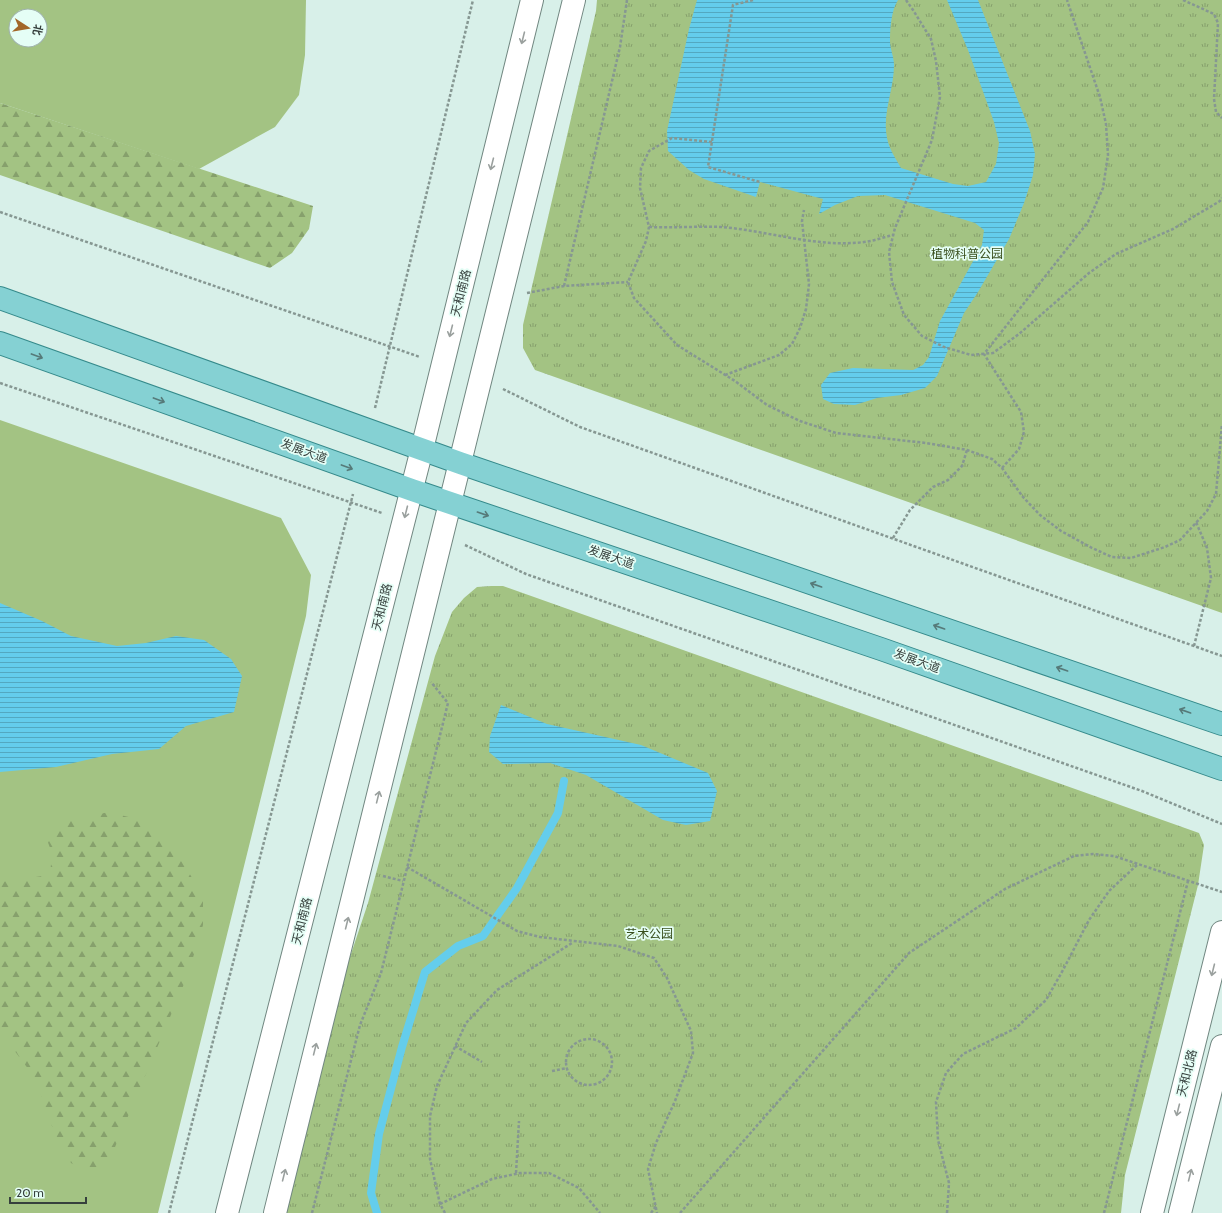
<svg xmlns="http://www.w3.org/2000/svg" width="1222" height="1213" viewBox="0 0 1222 1213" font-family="Cabin,'Noto Sans SC',sans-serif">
<defs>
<pattern id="forest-firs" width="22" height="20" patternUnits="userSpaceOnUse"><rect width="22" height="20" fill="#a3c383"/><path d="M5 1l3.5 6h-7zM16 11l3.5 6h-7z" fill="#86a06c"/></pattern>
<pattern id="park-tufts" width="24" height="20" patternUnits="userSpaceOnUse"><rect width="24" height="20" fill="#a3c383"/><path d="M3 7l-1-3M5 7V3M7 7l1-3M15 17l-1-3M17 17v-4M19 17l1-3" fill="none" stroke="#86a06c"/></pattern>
<pattern id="water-rules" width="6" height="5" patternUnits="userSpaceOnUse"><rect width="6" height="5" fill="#64cdec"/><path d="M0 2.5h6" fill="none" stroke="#53a8c0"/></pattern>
</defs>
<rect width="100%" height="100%" fill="#d8f0e9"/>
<path fill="#a3c383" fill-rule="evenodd" d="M0 0H306L305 55 299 95 275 127 199 169 0 103ZM16 16H40V40H16Z
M0 420 281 518 311 575 306 616 158 1213H0Z"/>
<path fill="url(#forest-firs)" d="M0 103 313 206 309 229 292 253 270 268 0 175Z
M109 812 144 821 166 837 191 876 203 902V925L187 977 107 1166 90 1174 71 1163 54 1132 35 1078 11 1046 0 1035V882L50 875 52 853 44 832 71 820Z"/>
<path fill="url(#park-tufts)" d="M597 0H1222V613L535 370 523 348V325L596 11Z
M491 586H503L1199 833 1204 845 1198 885 1125 1175 1121 1213H283L343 978 368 903 435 656 452 612 464 598 477 587Z"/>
<path fill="url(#water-rules)" d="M697 0H898C891 11 890 29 890 41 890 49 894 57 894 65 894 90 882 113 887 138 889 149 896 159 901 168L953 184 968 186 986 182 996 164 999 143 994 122 968 50 947 0H978L1030 131 1035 154 1033 175 1024 203 1009 239 978 292 964 313 937 376 925 388 901 395 877 398 855 405 834 404 823 399 821 385 830 373 853 368 913 370 923 365 929 357 940 321 982 245 984 230 975 223 885 195 858 196 835 205 819 214 823 199 760 182 756 197 704 179 689 170 668 151 667 131 689 29Z
M0 603 42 621 71 636 117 646 146 643 176 636 204 640 231 659 242 676 234 712 186 726 159 749 112 754 56 767 0 772Z
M501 705 547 724 641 745 708 773 717 791 710 821 686 825 663 820 586 775 550 763 503 764 489 752 490 736Z"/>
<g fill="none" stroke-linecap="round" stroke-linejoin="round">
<path stroke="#64cdec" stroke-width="8" d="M377 1213 371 1193 379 1134 402 1047 425 972 458 946 483 936 517 888 558 813 564 781"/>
<defs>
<path id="minor" d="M227 1213 422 449 532 0
M275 1213 574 0
M1152 1213 1222 932
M1180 1213 1222 1046"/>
<path id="major" d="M0 298 460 463 1222 724
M0 343 412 490 881 649 1222 769"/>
</defs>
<use href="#minor" stroke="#718781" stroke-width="24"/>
<use href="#major" stroke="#358a8b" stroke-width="24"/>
<path stroke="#869792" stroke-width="2.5" stroke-dasharray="3 2" stroke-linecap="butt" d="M753 0 733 5 708 167 760 182
M906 0 913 10 931 39 936 61 940 97 932 140 895 228 889 252 892 282 904 315 922 336 944 347 971 355 993 353 1019 334 1089 273 1116 254 1173 229 1220 201 1222 198
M1183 0 1214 14 1218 23 1214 99 1216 112 1222 118
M712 142 672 138 649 151 641 168 640 188 649 227 646 241 628 282 634 298 677 345 735 381 767 405 800 421 836 433 926 443 967 450 992 459 1002 468 1023 497 1040 515 1061 531 1092 548 1112 557 1131 558 1165 547 1180 540 1207 511 1216 494 1222 424
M0 212 420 357
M649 227C674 228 698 226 722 227 769 231 817 248 864 242 874 241 884 237 893 235
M564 286 620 47 627 0
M527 293 564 286 628 282
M725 375 779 355 792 344 800 328 806 309 809 284 802 221 804 210
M0 383 382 513
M503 389 580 427 1222 656
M375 408 473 0
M1002 468 1019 449 1024 432 1021 412 984 354 1088 222 1103 188 1108 155 1106 124 1100 97 1067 0
M893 538 910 510 933 487 948 480 962 466 967 450
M465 545 526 574 1142 791 1222 824
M1194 646 1211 578 1207 548 1196 522
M407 867 517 931 540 937 618 946 654 958 667 978 691 1031 693 1053 675 1101 656 1143 648 1169 657 1213
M383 876 403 881
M566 1062a23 23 0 1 1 46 0a23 23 0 1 1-46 0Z
M455 1046 482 1062
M552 1071 567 1068
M516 1173 519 1121
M440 1204 492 1179 520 1173H549L579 1188 600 1213
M169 1213 353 494
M312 1213 360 1025 381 973 448 703 431 682
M445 1213 440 1204 430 1159V1116L437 1086 466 1023 497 990 572 943
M651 1213 656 1206
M680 1213 909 953 1005 889 1074 856 1093 854 1114 856 1222 892
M947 1213 949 1183 938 1140 936 1102 946 1073 963 1054 1016 1028 1046 1000 1063 970 1089 920 1109 891 1138 864
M1104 1213 1188 881"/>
<use href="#minor" stroke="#fff" stroke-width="22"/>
<use href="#major" stroke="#85d1d3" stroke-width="22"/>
</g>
<defs><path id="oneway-shaft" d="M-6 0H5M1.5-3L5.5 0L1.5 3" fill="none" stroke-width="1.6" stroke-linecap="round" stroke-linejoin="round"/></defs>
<g stroke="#9aa09e">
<use href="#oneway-shaft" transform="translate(523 38) rotate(104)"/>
<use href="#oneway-shaft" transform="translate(492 164) rotate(104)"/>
<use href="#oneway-shaft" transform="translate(451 331) rotate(104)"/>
<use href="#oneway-shaft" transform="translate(406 512) rotate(104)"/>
<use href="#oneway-shaft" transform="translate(378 797) rotate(-76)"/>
<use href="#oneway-shaft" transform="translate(347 923) rotate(-76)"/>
<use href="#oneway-shaft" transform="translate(1213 970) rotate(104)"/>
<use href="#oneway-shaft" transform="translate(315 1049) rotate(-76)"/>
<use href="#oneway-shaft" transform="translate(1178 1110) rotate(104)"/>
<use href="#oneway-shaft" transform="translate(284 1175) rotate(-76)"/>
<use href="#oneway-shaft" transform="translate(1190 1175) rotate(-76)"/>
</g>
<g stroke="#567a79">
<use href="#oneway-shaft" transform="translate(37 356) rotate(20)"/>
<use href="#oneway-shaft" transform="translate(159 400) rotate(20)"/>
<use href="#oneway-shaft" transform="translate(347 467) rotate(20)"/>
<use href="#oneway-shaft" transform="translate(483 514) rotate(19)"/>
<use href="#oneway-shaft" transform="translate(816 585) rotate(-161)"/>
<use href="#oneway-shaft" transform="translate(939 627) rotate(-161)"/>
<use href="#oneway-shaft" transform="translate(1062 669) rotate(-161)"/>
<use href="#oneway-shaft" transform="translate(1185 711) rotate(-161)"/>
</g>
<g text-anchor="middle" stroke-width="3.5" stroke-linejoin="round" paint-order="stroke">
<g font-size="12" fill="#374e1b" stroke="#e5fef6">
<text x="967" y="258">植物科普公园</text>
<text x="649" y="938">艺术公园</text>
</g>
<g font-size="12" fill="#36403d" stroke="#e5fef6">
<text transform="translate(461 293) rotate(-76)" y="4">天和南路</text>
<text transform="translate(304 451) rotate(20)" y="4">发展大道</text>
<text transform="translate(611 557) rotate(19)" y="4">发展大道</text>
<text transform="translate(382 607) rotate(-76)" y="4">天和南路</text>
<text transform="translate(917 661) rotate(20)" y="4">发展大道</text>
<text transform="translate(302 921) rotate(-76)" y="4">天和南路</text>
<text transform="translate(1187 1073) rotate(-76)" y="4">天和北路</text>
</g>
</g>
<g transform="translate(28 28) rotate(102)"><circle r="19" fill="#e5fef6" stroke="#9fb2ac"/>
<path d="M0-3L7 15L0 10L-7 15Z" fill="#a26628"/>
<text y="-6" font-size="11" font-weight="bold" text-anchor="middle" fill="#36403d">北</text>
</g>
<path d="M10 1197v6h76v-6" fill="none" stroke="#36403d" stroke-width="2"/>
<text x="16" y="1197" font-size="12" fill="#36403d" stroke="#e5fef6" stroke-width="3" paint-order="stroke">20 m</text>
</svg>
